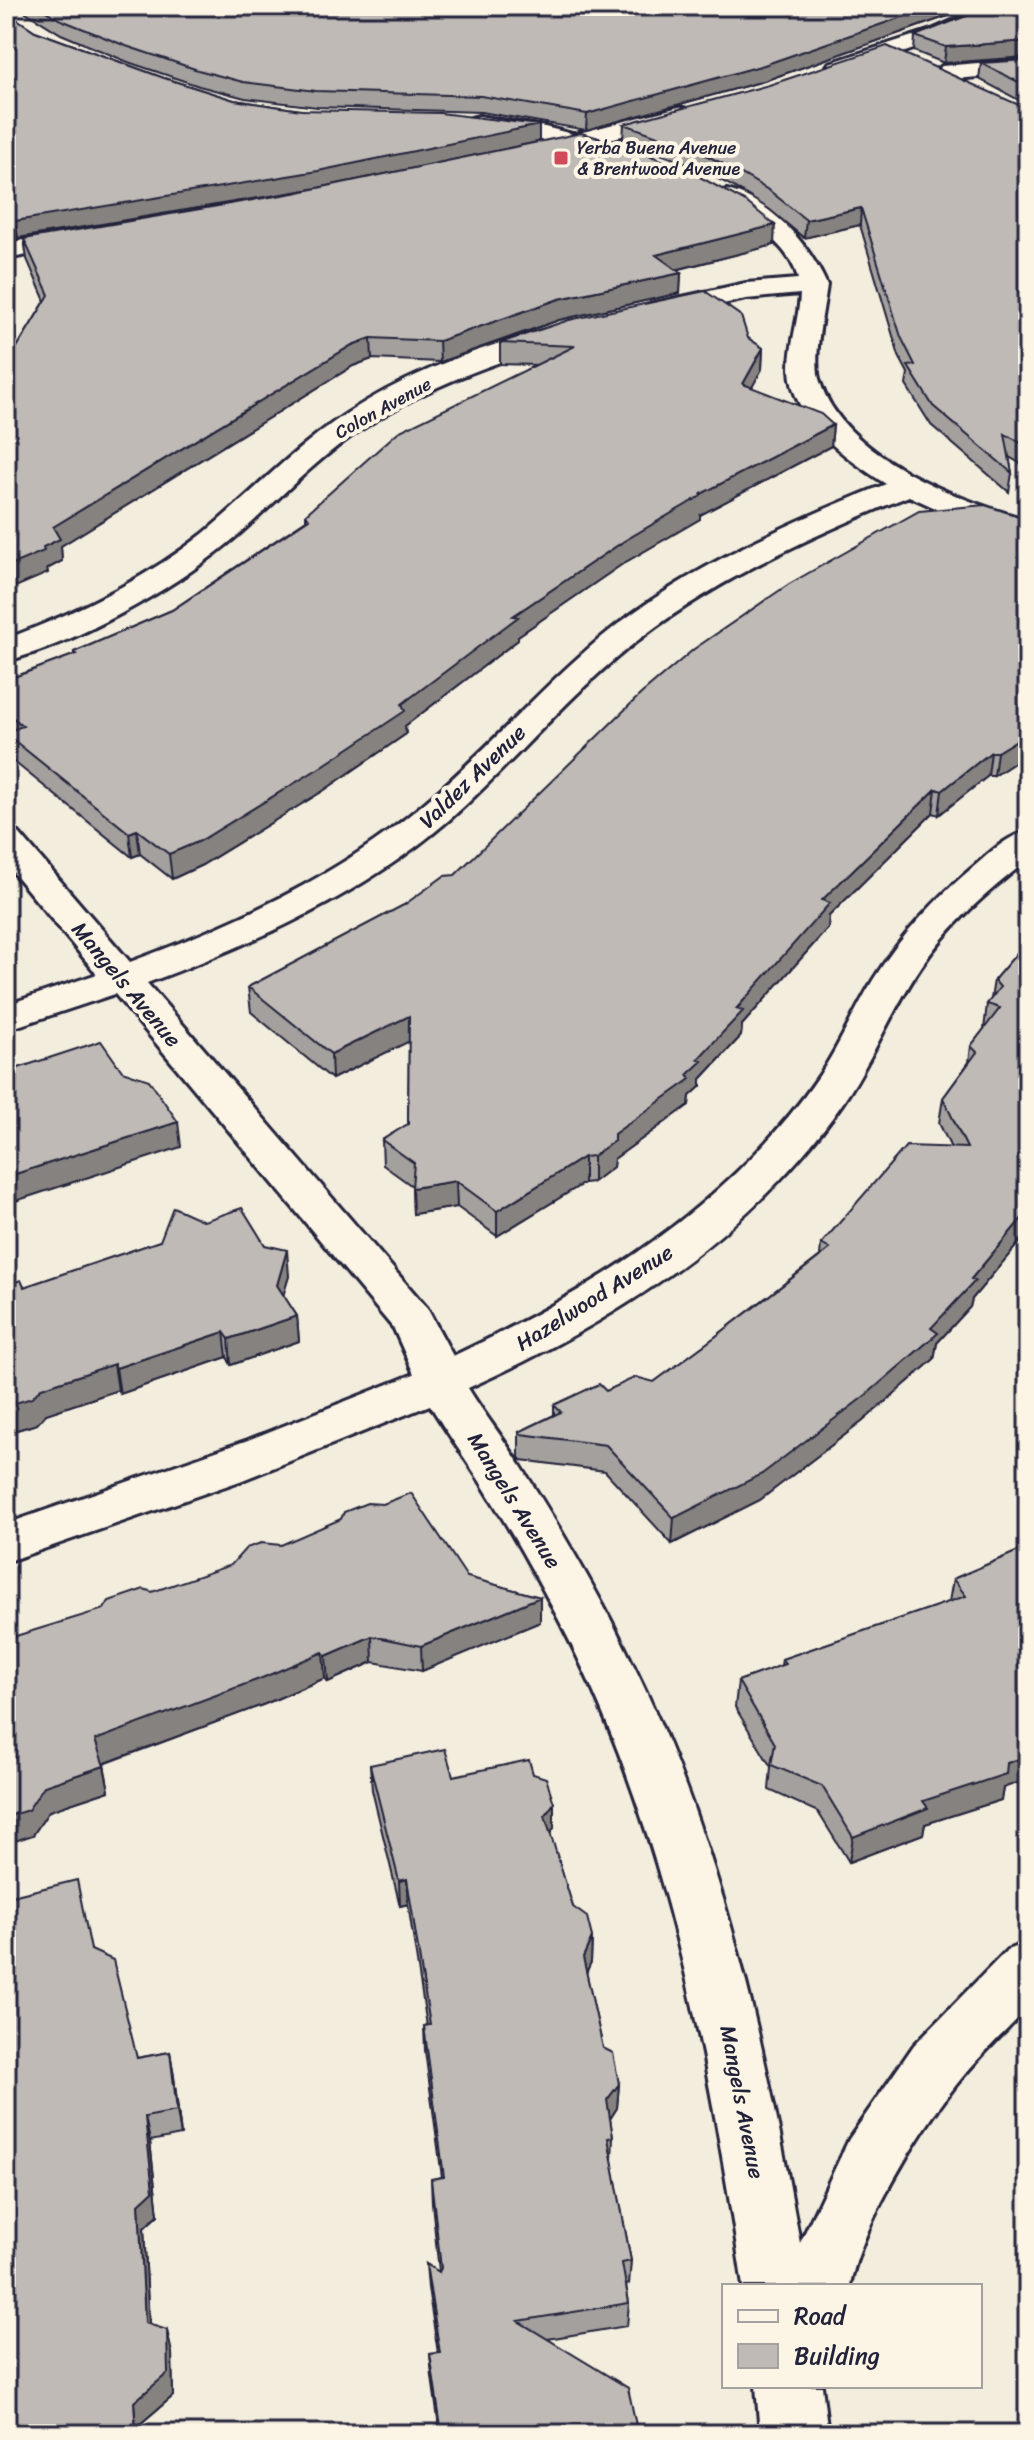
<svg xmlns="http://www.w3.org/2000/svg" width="1034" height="2440" viewBox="0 0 1034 2440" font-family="Sriracha,sans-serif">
<rect width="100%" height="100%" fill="#f3edde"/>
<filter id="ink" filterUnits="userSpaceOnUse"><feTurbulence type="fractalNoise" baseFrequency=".0125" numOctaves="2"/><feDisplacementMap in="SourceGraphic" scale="16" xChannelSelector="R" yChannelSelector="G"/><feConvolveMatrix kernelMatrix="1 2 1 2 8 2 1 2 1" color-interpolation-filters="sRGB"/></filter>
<g filter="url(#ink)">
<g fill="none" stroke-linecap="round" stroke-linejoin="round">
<defs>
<path id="street" d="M1028 59V73L942 80 931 73 942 66Z
M479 116 545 127 627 148 631 153 627 158 619 160 544 141 471 128 468 123 471 118Z
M727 190C773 201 809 245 827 285 824 309 812 360 820 382 845 458 958 500 1028 520V539L955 517 909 496C816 534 723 576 642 637 571 691 516 761 449 820 362 895 255 943 147 983L427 1308 453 1356C563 1304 668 1243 754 1155 778 1130 800 1104 819 1076 840 1045 854 1011 873 980 901 935 937 897 978 863 993 850 1008 836 1028 831V860C988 891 949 925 921 967 891 1011 872 1061 842 1104 751 1235 611 1324 468 1388 484 1414 503 1438 519 1463 559 1526 598 1591 630 1658 721 1841 765 2043 800 2243L849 2139 914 2045 1007 1950 1028 1942V2008C1004 2033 977 2058 956 2085 917 2135 862 2224 850 2286H743C710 2072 672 1853 577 1656 549 1598 517 1541 483 1486 466 1459 447 1433 430 1405L240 1481 6 1562V1524L248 1440 414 1374 394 1329 115 994 6 1030V1005L97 974 6 864V830L19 833 130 962C234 924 337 877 422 805 491 748 547 679 618 624 699 563 793 521 886 484 847 459 791 420 790 368 790 343 799 319 800 294L746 299 659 318 650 316 646 310 650 304 746 283 798 279C790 243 747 220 718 202L715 197 718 192Z
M557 327 567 329 571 335 567 341C490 363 416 390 350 437 305 469 269 510 226 545 171 590 75 644 6 661V639C75 613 146 579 204 533 254 492 294 447 349 412 412 371 485 345 557 327Z
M756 2386H822L828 2434H760Z"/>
<path id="secondary" d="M986 6H1014L1011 10 948 37 845 73H829L826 68 829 63 934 29Z
M679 107 687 109 690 114 687 119 537 158 529 156 525 151 529 146Z
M84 230 93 233 97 238 93 243 6 259V243Z"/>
</defs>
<use href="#street" stroke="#22223b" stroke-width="6"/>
<use href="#secondary" stroke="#22223b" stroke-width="6"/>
<use href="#street" fill="#fcf5e5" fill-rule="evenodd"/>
<use href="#secondary" fill="#fcf5e5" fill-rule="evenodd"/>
</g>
<path fill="#a4a09d" stroke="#22223b" stroke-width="2" d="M12 6H976L764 81 586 130 481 112 317 107 245 98 199 86 128 62 61 34 19 8Z
M992 6 944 63 914 51 915 36Z
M6 12 35 31 164 78 234 100 301 110 539 141 774 245 676 270 681 273 680 293 559 320 440 362 372 359 353 366 61 546 62 561 47 569 48 573 8 362 45 301 27 259 24 239 294 193 318 188 18 238 6 224Z
M1028 60V105L979 79 981 63Z
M1028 109V468L1009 457 1012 473 1009 492 931 425 906 385 908 373 899 356 860 225 804 238 769 209 732 186 693 166 623 140 624 124Z
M748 338 763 348 762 369 751 388 833 425 831 446 700 515V519L624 563 518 636V640L405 726 406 734 323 791 202 865 172 879 140 854 132 857 8 757 6 743V680L74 655V652L172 610 306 520V514L535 365 500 364V343Z
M1028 551V754L994 776H988L939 815 933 813 829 916 828 928 742 1025 741 1036 701 1079V1086L690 1096 689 1105 614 1159 613 1167 593 1182 584 1183 497 1236 457 1207 413 1214 412 1186 383 1165 382 1140 408 1124 409 1041 332 1079 251 1012 248 987 404 905Z
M1028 940V1232L972 1299 970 1307 937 1343 934 1359 863 1421 760 1500 672 1544 605 1471 521 1460 519 1457V1432L554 1415V1405L606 1391 654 1382 715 1337 820 1256 821 1244 951 1148 939 1123 943 1098 969 1062 971 1046 984 1029 987 1004 991 999 994 980Z
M204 1221 265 1245 289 1276 283 1295 297 1316 299 1341 231 1365 227 1357 120 1394 118 1390 46 1414 37 1424 10 1432 6 1431V1285L24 1287 160 1241Z
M1028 1547 1003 1788 1001 1800 925 1824 923 1834 849 1862 818 1812 769 1790 771 1767 735 1707 738 1681 781 1666 782 1659 949 1602 953 1579Z
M467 1577 540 1597V1622L422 1671 373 1662 328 1682 325 1678 265 1704 104 1764 109 1791 49 1811 33 1835 104 1609 152 1592Z
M370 1765 453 1776 533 1774 554 1828 550 1834 573 1907 592 1937 591 1962 586 1972 603 2048 619 2084 617 2108 610 2119 613 2137 612 2161 631 2261 629 2284 626 2285 629 2303 627 2326 548 2339 636 2425 635 2434H440L432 2377 430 2354 438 2353 428 2288 426 2264 439 2272 432 2203 431 2179 442 2177 425 2051 424 2026H427L408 1904 400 1906 372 1790Z
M91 1950 137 2058 170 2052 174 2077 181 2135 150 2141 158 2215 144 2228 149 2324 172 2353 173 2396 139 2425 140 2434H6Z"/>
<path fill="#86827f" stroke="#22223b" stroke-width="2" d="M934 6H976L764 81 586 130 587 114Z
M1028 41V57L944 63 946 47Z
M539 125V142L318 188 18 238 15 221Z
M861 208 860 225 804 238 806 220Z
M775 225 774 245 655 275 656 255Z
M681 273 680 293 559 320 440 362 439 341 559 299Z
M371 338 372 359 353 366 61 546 62 561 47 569 48 573 6 591V567L43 547 53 527 352 345Z
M763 348 762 369 742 406 743 384Z
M833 425 831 446 700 515V519L624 563 518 636V640L405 726 406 734 323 791 202 865 172 879 169 854 402 704 513 616 624 541 701 494Z
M1028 733V754L994 776 997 752Z
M991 752 988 776 939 815 942 791Z
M936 789 933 813 829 916 828 928 742 1025 741 1036 701 1079V1086L690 1096 689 1105 614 1159 613 1167 593 1182V1156L614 1134 688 1074 698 1059 822 900Z
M137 830 140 854 132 857 129 833Z
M409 1016 410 1041 332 1079 331 1054Z
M178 1122 181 1147 6 1204V1177Z
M584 1157V1183L497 1236V1211Z
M456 1181 457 1207 413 1214 412 1188Z
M1028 1211V1232L972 1299 970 1307 937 1343 934 1359 863 1421 760 1500 672 1544 674 1518 971 1279Z
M287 1250 289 1276 279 1310 277 1285Z
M297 1316 299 1341 231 1365 229 1339Z
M224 1332 227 1357 120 1394 116 1368Z
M114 1364 118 1390 46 1414 37 1424 10 1432 6 1406 41 1388Z
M540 1597V1622L422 1671 421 1646Z
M372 1636 373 1662 328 1682 326 1656Z
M323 1652 325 1678 265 1704 100 1765 95 1740Z
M1028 1756V1779L1003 1788 1001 1800 925 1824 923 1834 849 1862 853 1837 923 1801 1007 1763Z
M104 1766 109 1791 49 1811 33 1835 6 1844V1817L44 1786Z
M554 1803V1828L545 1842V1816Z
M407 1879 408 1904 400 1906 399 1881Z
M592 1937 591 1962 582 1982 583 1957Z
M170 2052 174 2077 181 2135 177 2111Z
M619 2084 617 2108 606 2125 607 2100Z
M145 2117 150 2141 158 2215 144 2228 150 2346 145 2323 139 2204Z
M167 2330 172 2353 173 2396 139 2425 140 2434H136L134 2402Z"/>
<path fill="#bfbab6" stroke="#22223b" stroke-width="2" d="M38 6H934L764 65 587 114 481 96 316 91 243 82 198 70 126 46 59 19Z
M992 6H1028V41L946 47 915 36Z
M6 12 35 31 164 78 234 100 301 110 440 113 539 125 318 171 15 221 6 209Z
M887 46 1028 109V447L1005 434 1012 473 933 406 908 366 915 365 901 337 861 208 806 220 770 191 733 169 694 149 624 124 769 85Z
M1028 60V87L981 63Z
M581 133 621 144 689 171 746 202 775 225 656 255 681 273 559 299 439 341 371 338 352 345 53 527 60 539 43 547 44 551 6 567V363L8 362 49 295 24 239 294 193Z
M705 291 741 316 748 338 763 348 743 384 821 414 833 425 701 494V496L624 541 513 616 518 617 402 704 405 711 321 767 200 841 169 854 137 830 129 833 6 734V732L23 726 6 712V680L76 654 74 652 172 610 309 519 306 514 398 432 575 346 500 343 569 320Z
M985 505 1021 517 1028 551V733L997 752H991L942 791 936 789 822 900 830 903 736 1009 743 1011 698 1059 702 1061 688 1074 691 1079 614 1134V1141L593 1156 584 1157 497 1211 456 1181 412 1188 414 1163 382 1140 408 1124 409 1016 331 1054 248 987 404 905 444 876 455 875 641 694 694 649 789 584 919 511Z
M1028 940V1211L971 1279 975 1281 931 1328 938 1333 866 1395 762 1474 674 1518 606 1445 521 1434 519 1432 561 1412 554 1405 599 1384 606 1391 636 1377 654 1382 715 1337 830 1249 821 1244 906 1146 967 1148 943 1098 977 1052 971 1046 1000 1008 987 1004 1000 987 994 980Z
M101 1041 122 1071 149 1080 178 1122 6 1177V1072Z
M173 1207 204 1221 242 1208 265 1245 287 1250 277 1285 297 1316 229 1339 224 1332 116 1368 114 1364 41 1388 32 1398 6 1406V1285L21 1280 24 1287 160 1241Z
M411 1493 467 1577 540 1597 421 1646 372 1636 326 1656 323 1652 262 1678 95 1740 104 1766 44 1786 28 1810 6 1817V1639L104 1609 109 1601 144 1589 152 1592 231 1565 246 1548 261 1543 281 1545 341 1519 344 1512 367 1503 383 1504Z
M1028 1547V1756L1007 1763 1006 1774 923 1801 928 1808 853 1837 822 1786 771 1765 775 1744 738 1681 785 1664 782 1659 966 1596 953 1579Z
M445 1749 453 1776 529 1760 533 1774 546 1778 554 1803 545 1816 573 1907 587 1917 592 1937 583 1957 603 2048 613 2053 619 2084 607 2100 613 2137 608 2138 631 2261 622 2263 629 2303 518 2321 628 2388 636 2425 631 2434H442L430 2354 440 2353 426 2264 439 2272 441 2268 431 2179 444 2177 424 2026 430 2025 407 1879 399 1881 370 1765Z
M77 1880 91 1950 113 1960 137 2058 170 2052 177 2111 145 2117 153 2191 139 2204 145 2323 167 2330 168 2373 134 2402 136 2434H6V1900L8 1897Z"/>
</g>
<rect fill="#d1495b" stroke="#fcf5e5" stroke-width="3" x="553" y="150" width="16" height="16" rx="4"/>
<g text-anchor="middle" stroke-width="8" stroke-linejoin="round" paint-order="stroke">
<g font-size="18" fill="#22223b" stroke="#fcf5e5" text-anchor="start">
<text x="577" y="154">Yerba Buena Avenue<tspan x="577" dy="21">&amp; Brentwood Avenue</tspan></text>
</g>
<g font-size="18" fill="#22223b" stroke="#fcf5e5">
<text transform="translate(383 408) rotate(-29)" y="6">Colon Avenue</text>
</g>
<g font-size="22" fill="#22223b" stroke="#fcf5e5">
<text transform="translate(472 776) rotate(-44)" y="8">Valdez Avenue</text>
<text transform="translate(127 984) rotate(50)" y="8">Mangels Avenue</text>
<text transform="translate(594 1297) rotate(-32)" y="8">Hazelwood Avenue</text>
<text transform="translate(515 1500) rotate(58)" y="8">Mangels Avenue</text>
<text transform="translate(743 2102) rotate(79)" y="8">Mangels Avenue</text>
</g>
</g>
<rect width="1034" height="2440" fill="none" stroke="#fcf5e5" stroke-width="32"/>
<rect x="16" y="16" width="1002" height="2408" fill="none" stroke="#22223b" stroke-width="3" filter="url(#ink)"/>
<rect x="722" y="2284" width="260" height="104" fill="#fcf5e5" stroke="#a5a1a1" stroke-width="2"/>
<rect x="738" y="2310" width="40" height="12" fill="#fcf5e5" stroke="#a5a1a1" stroke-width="2"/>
<text x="794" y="2324" font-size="24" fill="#22223b">Road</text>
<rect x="738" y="2344" width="40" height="24" fill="#bfbab6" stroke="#a5a1a1" stroke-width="2"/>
<text x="794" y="2364" font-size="24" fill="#22223b">Building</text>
</svg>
